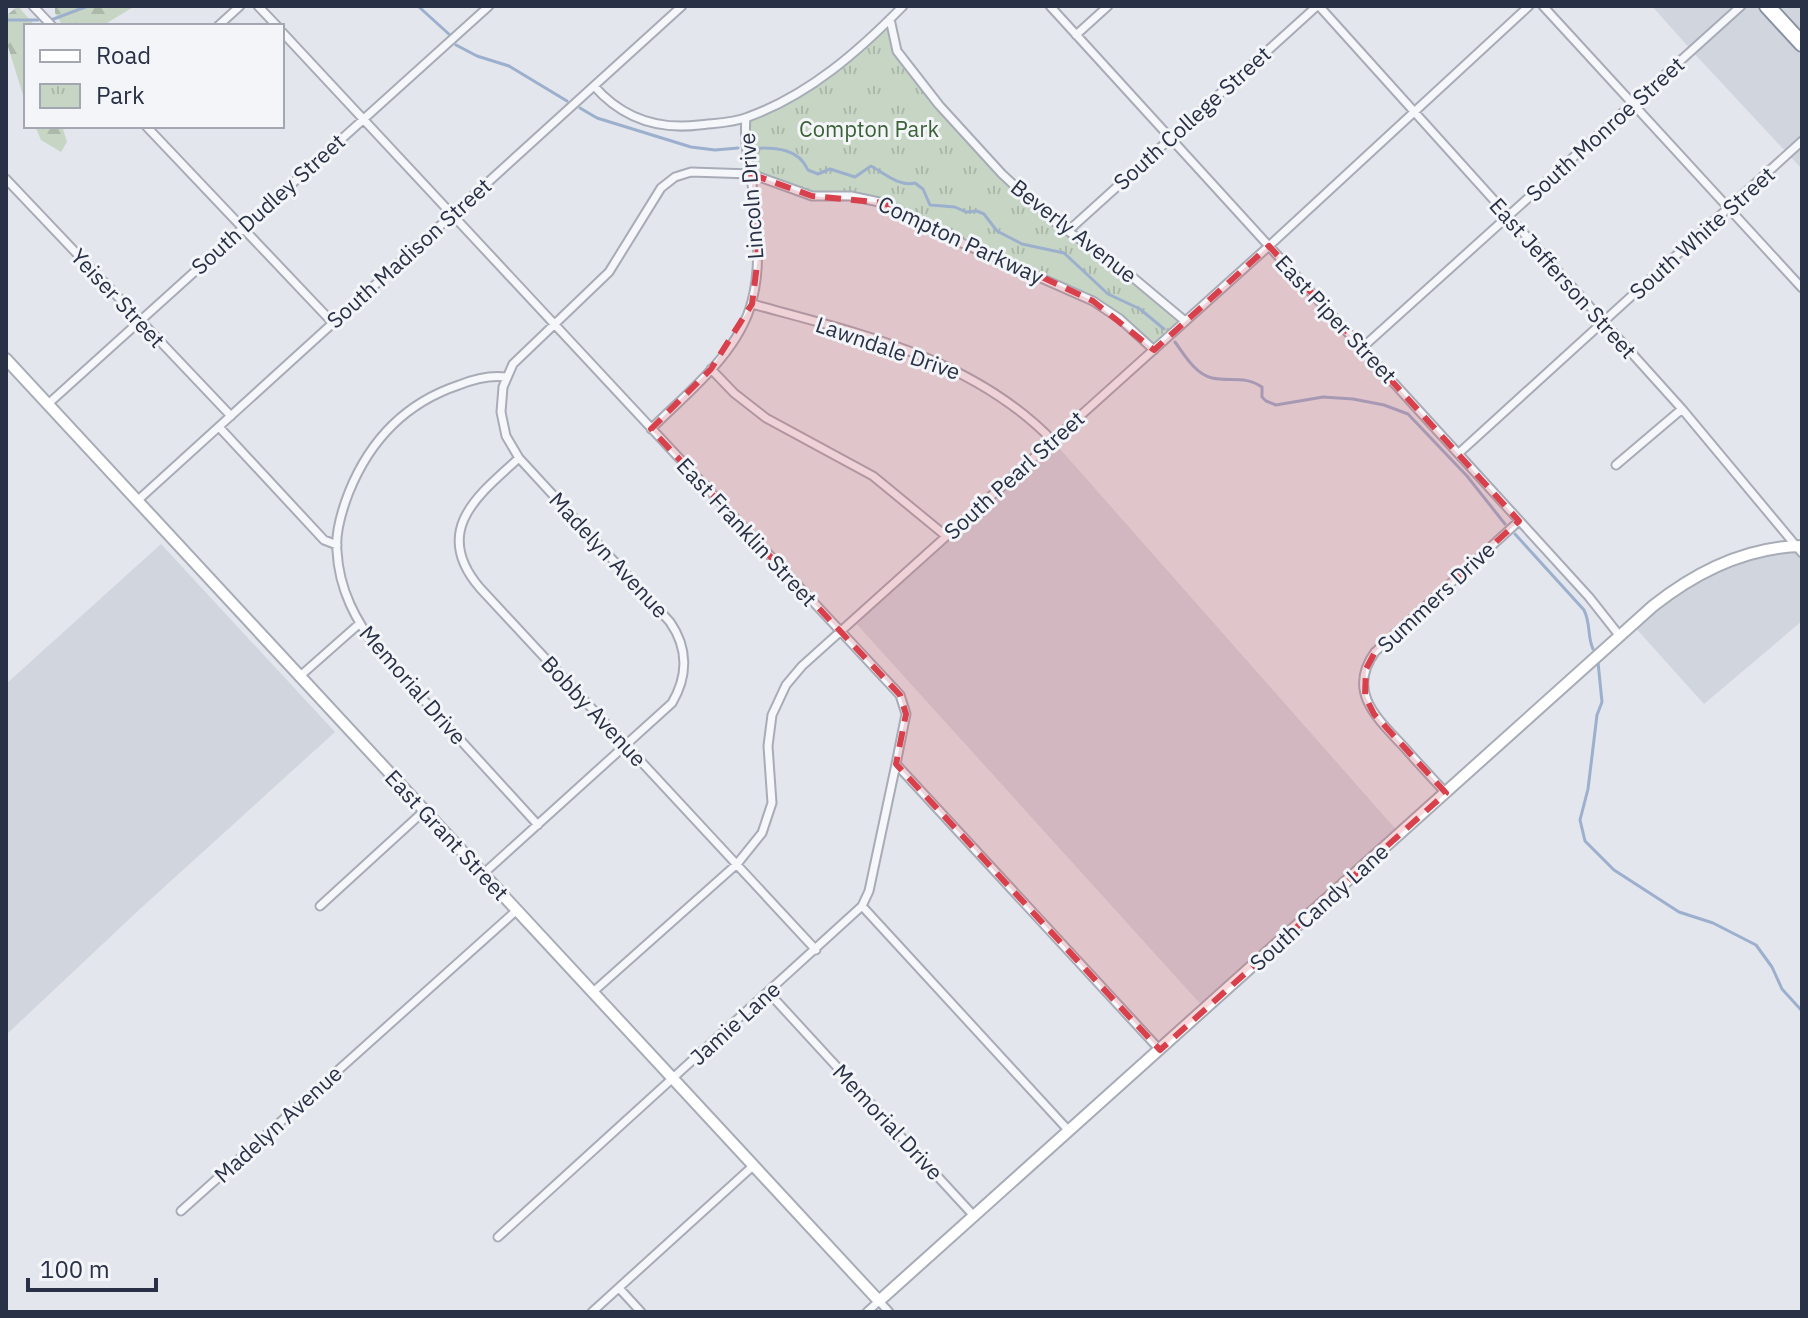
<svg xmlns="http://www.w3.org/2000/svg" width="1808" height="1318" viewBox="0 0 1808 1318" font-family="'IBM Plex Sans',sans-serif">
<defs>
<pattern id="forest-firs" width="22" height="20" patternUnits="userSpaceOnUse" patternTransform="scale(2)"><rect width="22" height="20" fill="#c7d6c4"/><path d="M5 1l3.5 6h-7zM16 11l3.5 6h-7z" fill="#abb8aa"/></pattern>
<pattern id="park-tufts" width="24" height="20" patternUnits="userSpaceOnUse" patternTransform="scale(2)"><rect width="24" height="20" fill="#c7d6c4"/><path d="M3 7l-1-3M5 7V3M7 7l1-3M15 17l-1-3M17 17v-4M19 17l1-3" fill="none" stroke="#abb8aa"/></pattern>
</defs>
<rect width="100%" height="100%" fill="#e3e6ec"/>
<path fill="#d1d5de" d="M1652 6H1802V169L1692 51Z
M1053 441 1400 834 1205 1009 853 620Z
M161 544 335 732 141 908 6 1035V684Z
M1802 546V621L1704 704 1632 624 1653 606 1736 558Z"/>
<path fill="url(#forest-firs)" d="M18 6 35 26H26V105L6 40V16Z
M55 6H135L102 26H63L55 13Z
M35 126H62L67 142 61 152 41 140Z"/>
<path fill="url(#park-tufts)" d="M890 19 897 51 939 105 1037 208 1185 321 1154 350 1107 309 875 200 828 197 751 174 746 118 801 92Z"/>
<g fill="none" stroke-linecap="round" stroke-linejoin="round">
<path stroke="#9cb0ce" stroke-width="3" d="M418 6 451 36
M6 20H38
M51 20 88 6
M456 45 477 56 509 66 567 101
M580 108 597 118 691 147 715 150 738 148
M752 148C774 148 798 147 808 170L818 174 830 169 855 177 871 166C884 173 899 187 915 183L923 189 930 205 955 207 966 212 977 211 984 214 997 231 1022 244 1064 253 1108 294 1140 309 1164 329
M1175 342C1184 354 1195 374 1212 378 1230 382 1244 375 1262 387V397L1266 401 1276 405 1323 397 1353 399 1384 405 1408 414 1467 476 1505 524
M1515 534 1584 610C1591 624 1587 636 1593 649
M1598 662 1602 702 1597 715 1588 789 1580 820 1585 841 1614 870 1679 912 1713 923 1756 945 1772 967 1782 989 1802 1011"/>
<defs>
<path id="street" d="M33 6 52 26
M258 6 277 26
M1050 6 1589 597 1619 635
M1319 6 1682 409 1802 553
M1543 6 1802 288
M890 19 897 51 939 105 1002 174 1052 220 1124 270 1185 321
M218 26 240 6
M282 32 900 695 906 714 896 764 1160 1050
M1076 35 1108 6
M594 86C622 118 658 130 699 125 715 123 733 123 748 117 809 95 859 51 903 6
M146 126 332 322
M6 179 231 416
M1068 231 1317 6
M752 304C858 333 973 358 1053 441
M1363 347 1741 6
M711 369 734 393 766 418 873 476 946 536
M506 377C490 375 474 379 459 385 405 403 370 440 349 492 342 510 335 531 337 551 339 590 356 621 379 651L538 825
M48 404 489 6
M219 427 324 540 337 545
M651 429C687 393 739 353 752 301 760 271 758 239 755 209 753 178 743 149 746 118
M1459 453 1802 141
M519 458C478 495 431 531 480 588L816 950
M1616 465 1682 409
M137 501 682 6
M299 677 359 624
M1446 793C1432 778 1418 763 1404 747 1378 719 1346 692 1375 652L1519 521
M483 874 672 703C688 676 688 648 670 622L519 458 506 436 501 412 503 387 513 364 609 272 661 188 675 177 691 172 751 174 812 196H851L884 203 948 237 1093 301 1120 319 1154 350
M320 906 424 811
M862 906 1069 1131
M593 992 737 864 762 833 772 803 768 746 772 715 786 685 802 666 1269 246 1529 6
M769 993 974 1216
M181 1211 517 910
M498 1237 862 906 869 891 896 764
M619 1288 641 1312
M592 1312 753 1166
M867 1312 879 1301 889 1312"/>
<path id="secondary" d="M6 359 879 1301 1653 606C1696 572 1746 547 1802 546"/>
<path id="highway" d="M1767 6 1802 44"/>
</defs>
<use href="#street" stroke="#a7acb7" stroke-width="11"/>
<use href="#secondary" stroke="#a7acb7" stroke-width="14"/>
<use href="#highway" stroke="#8992a4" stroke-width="18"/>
<use href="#street" stroke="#f6f7fa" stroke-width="7"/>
<use href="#secondary" stroke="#fff" stroke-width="10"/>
<use href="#highway" stroke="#fff" stroke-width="14"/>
</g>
<path fill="#d8414c" fill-opacity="0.2" stroke="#d8414c" stroke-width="6" stroke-dasharray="16 10" stroke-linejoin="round" d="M751 174 812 196 884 203 1093 301 1154 350 1269 246 1519 521 1375 652 1366 669 1365 696 1374 714 1446 793 1160 1050 896 764 906 714 900 695 651 429 711 369 752 304 758 257Z"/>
<g text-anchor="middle" stroke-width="6" stroke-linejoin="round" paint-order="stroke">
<g font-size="22" fill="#293146" stroke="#f3f5f9">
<text transform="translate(1192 118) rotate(-42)" y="8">South College Street</text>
<text transform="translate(1605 129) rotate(-42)" y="8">South Monroe Street</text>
<text transform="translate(751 196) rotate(-94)" y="8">Lincoln Drive</text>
<text transform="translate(268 204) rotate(-42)" y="8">South Dudley Street</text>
<text transform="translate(1074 231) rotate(38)" y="8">Beverly Avenue</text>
<text transform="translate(1702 233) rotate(-42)" y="8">South White Street</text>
<text transform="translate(961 240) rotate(25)" y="8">Compton Parkway</text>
<text transform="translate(409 253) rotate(-42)" y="8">South Madison Street</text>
<text transform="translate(1563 278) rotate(48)" y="8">East Jefferson Street</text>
<text transform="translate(118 298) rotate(47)" y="8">Yeiser Street</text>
<text transform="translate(1336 319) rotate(47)" y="8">East Piper Street</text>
<text transform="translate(888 348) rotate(19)" y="8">Lawndale Drive</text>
<text transform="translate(1014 475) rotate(-42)" y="8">South Pearl Street</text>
<text transform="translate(747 532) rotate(47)" y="8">East Franklin Street</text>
<text transform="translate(609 555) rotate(47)" y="8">Madelyn Avenue</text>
<text transform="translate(1436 597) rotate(-43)" y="8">Summers Drive</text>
<text transform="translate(413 685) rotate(49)" y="8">Memorial Drive</text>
<text transform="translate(594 711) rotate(47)" y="8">Bobby Avenue</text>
<text transform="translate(447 835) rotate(47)" y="8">East Grant Street</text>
<text transform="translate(1319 907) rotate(-42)" y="8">South Candy Lane</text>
<text transform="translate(735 1023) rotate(-42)" y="8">Jamie Lane</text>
<text transform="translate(888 1122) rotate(47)" y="8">Memorial Drive</text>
<text transform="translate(278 1124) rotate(-42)" y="8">Madelyn Avenue</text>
</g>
<g font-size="22" fill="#3b6236" stroke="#f3f5f9">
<text x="869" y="137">Compton Park</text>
</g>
</g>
<rect width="1808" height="1318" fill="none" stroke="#293146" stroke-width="16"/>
<rect x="24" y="24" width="260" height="104" fill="#f3f5f9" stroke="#a2a7b1" stroke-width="2"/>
<rect x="40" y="50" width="40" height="12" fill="#ffffff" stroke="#a2a7b1" stroke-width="2"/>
<text x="96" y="64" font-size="24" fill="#293146">Road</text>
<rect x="40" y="84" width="40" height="24" fill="url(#park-tufts)" stroke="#a2a7b1" stroke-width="2"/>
<text x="96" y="104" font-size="24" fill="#293146">Park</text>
<path d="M28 1278v12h128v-12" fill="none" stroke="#293146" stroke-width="4"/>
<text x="40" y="1278" font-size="24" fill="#293146" stroke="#f3f5f9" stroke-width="6" paint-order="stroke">100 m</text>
</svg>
